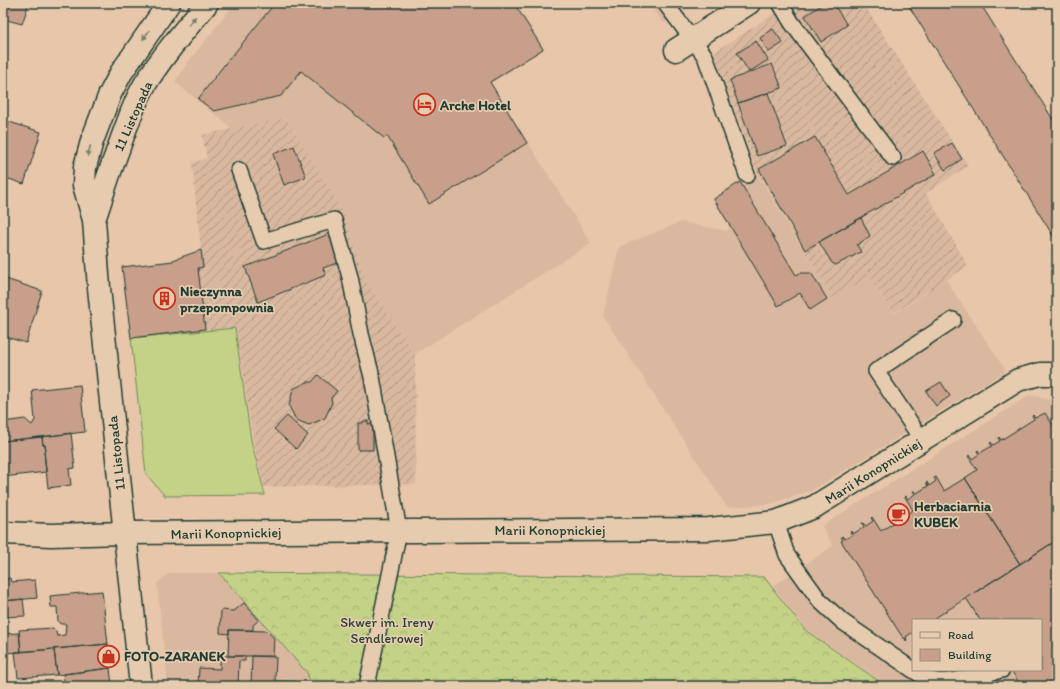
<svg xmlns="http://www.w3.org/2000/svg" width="1060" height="689" viewBox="0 0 1060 689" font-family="Itim,sans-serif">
<defs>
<pattern id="industrial-furrows" width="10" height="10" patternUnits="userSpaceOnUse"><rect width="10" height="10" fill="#d9b89f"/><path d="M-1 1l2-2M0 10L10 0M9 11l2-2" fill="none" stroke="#af9782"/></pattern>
<pattern id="forest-crowns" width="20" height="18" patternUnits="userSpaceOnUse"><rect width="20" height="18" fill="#c3d286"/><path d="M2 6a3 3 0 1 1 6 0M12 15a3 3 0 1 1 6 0" fill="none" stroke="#a7b574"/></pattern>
</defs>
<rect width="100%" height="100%" fill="#e7c6aa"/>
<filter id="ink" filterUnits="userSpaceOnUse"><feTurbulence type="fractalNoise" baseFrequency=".025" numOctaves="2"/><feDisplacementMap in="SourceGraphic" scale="8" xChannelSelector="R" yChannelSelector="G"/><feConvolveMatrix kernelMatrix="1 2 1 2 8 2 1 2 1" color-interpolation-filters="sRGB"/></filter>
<g filter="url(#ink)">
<path fill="#d9b89f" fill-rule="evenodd" d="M235 3H515L544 49 491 83 591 243 415 354 365 279 344 213 286 118 233 129 175 82 189 61Z
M649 3H697L664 23 656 14Z
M755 171 833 299 868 277 894 314 946 280 1006 371 811 491 769 504 727 507 603 316 619 247 681 222 727 231 731 228 712 199Z
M1030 395 1057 402V686H888L807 630 773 586 833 546 822 526ZM913 620H1041V670H913Z
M169 573H219L308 674 309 686H168L157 584Z"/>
<path fill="url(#industrial-furrows)" d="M791 3H863L968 166 926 193 968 266 894 313 868 277 833 299 757 172 714 52Z
M286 118 344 213 365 279 415 354 416 484 264 487 253 440 236 327 131 338 122 267 173 261V260L201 250 192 163 207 158 202 135Z"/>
<path fill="#c3d286" stroke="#71885d" d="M235 328 251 440 265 495 165 496 146 474 131 338Z"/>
<path fill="url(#forest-crowns)" stroke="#71885d" d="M219 573 764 577 805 630 886 686H309L308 674Z"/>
<path fill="#c79f8b" stroke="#1f3d34" d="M3 3H29L22 24 3 19Z
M275 3H514L543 49 490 82 527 143 429 204 387 136 384 138 301 71 281 96 214 111 198 99 231 56H232Z
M824 3H833L847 25 821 42 805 16Z
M907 3H980L1057 126V242Z
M773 29 783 43 769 52 760 38Z
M756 41 768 60 749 72 737 53Z
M772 64 782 88 738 103 730 80Z
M768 93 787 146 757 156 738 103Z
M3 120 41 132 24 184 3 177Z
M815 137 849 195 923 151 936 174 805 250 759 169Z
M952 143 962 159 945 170 934 153Z
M294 146 306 177 284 185 273 154Z
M740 182 796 275 800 273H811L827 299 810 310 800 293 778 306 714 199Z
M861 218 870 236 857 245 861 252 836 265 832 263 819 242Z
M329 234 340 262 323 268 326 275 258 302 245 267Z
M201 250 203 267 198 268 205 329 131 338 122 267 173 261V260Z
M3 278 42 291 26 343 3 336Z
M318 375 337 391 331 398 332 403 325 418 309 425 296 420 289 406 293 389 307 382H312Z
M941 382 950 396 936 406 926 391Z
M80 385 85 432 3 441V422L25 419 32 425 35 420 32 390Z
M1045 413 1057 431V540L1020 564 965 478 977 470 968 456 970 455 972 459 979 454 977 451 978 450 980 453 992 446 990 443 991 442 993 445 1000 441 998 438 999 437 1001 440 1034 419 1032 416 1033 415 1035 418Z
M287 416 308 435 296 449 274 429Z
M363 421H368V424H373V450H358V423H363Z
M71 433 75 468 69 469 71 485 48 488 44 451H46L45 445H43L42 437Z
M42 437 43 445H45L46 451H44L46 472 3 477V441Z
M936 477 944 491 965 478 1020 564 935 618 936 620H913V632L906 637 907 640 906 641 905 638H903L841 541 843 540 841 537 842 536 845 539 852 535 850 532 851 531 853 534 864 527 862 523H863L866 526 873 521 871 518 872 517 881 531 913 510 905 497 906 496 908 499 915 494 913 491H915L917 493 928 486 926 483 927 482 929 486 936 481 934 478Z
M1057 540V686H1021L1011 670H1041V620H980L966 598Z
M10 578 11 582 35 580 37 598 3 601V579Z
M102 591 108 644 21 652 19 630 53 628 56 631 57 636 65 635 66 624H61L58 622 57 607H51L50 596Z
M23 599 25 616 3 617V601Z
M244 603 259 620 253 625V630H229V634L220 633 221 610 234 611Z
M229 630 267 631 274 638 273 656H228Z
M19 633 21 652 3 653V634Z
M108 644 110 668 57 675 54 649Z
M54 649 57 675 18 678 15 652Z
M220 656H245V661H239L238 686H198L199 668 220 669Z
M252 656 276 657 275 681 296 682V686H251Z
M110 668 112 686H65L63 674Z"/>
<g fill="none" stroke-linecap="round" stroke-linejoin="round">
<defs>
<path id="lane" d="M665 3 705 56 747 175
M780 3 792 23 893 158
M239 170 264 241 334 220 350 277 361 334 372 377 399 531 367 686
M922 440 876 371 953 320
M776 522 787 555 820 601 843 622 913 670
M913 670C920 675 928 680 936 681 950 684 987 673 1002 670"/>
<path id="street" d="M676 50 749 3
M3 533 51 535 125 533 709 529 776 522 814 507 1018 380 1040 374H1057"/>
<path id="secondary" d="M94 220C103 191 113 162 124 133 130 117 135 101 144 86 162 56 185 30 207 3
M141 686 99 288 94 220 84 185 85 167 92 141 110 94 121 73 169 3"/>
</defs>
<use href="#lane" stroke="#1f3d34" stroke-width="18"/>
<use href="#street" stroke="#1f3d34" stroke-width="25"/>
<use href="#secondary" stroke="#1f3d34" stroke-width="25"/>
<use href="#lane" stroke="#e7cbae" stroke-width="15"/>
<use href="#street" stroke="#e7cbae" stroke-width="22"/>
<use href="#secondary" stroke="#e7cbae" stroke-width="22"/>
</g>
<defs><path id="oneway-solid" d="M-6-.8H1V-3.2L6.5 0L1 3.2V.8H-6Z"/></defs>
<g fill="#797d6b">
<use href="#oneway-solid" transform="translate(192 21) rotate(-51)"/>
<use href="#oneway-solid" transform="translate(146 35) rotate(126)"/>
<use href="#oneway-solid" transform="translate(89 151) rotate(105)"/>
</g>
</g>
<defs>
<symbol id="hotel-ring" viewBox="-11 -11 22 22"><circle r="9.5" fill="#e7cbae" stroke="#c8321e" stroke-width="1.5"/><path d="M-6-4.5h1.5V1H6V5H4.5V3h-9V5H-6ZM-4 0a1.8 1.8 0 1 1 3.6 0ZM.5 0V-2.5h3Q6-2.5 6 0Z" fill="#c8321e"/></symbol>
<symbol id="building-ring" viewBox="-11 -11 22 22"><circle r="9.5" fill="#e7cbae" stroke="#c8321e" stroke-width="1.5"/><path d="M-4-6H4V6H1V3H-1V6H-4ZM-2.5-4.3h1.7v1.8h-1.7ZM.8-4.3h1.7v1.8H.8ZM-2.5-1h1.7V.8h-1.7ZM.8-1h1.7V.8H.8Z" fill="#c8321e"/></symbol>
<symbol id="cafe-ring" viewBox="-11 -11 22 22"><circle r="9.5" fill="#e7cbae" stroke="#c8321e" stroke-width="1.5"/><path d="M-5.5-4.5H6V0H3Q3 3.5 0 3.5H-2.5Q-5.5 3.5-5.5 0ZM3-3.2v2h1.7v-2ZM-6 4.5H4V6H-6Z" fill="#c8321e"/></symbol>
<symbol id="shop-ring" viewBox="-11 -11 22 22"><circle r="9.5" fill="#e7cbae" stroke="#c8321e" stroke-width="1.5"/><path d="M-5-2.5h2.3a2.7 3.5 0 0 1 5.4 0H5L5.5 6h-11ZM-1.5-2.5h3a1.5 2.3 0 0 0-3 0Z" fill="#c8321e"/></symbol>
</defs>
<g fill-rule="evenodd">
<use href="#hotel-ring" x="412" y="92" width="25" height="25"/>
<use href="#building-ring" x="152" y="286" width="25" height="25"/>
<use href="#cafe-ring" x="886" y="502" width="25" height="25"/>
<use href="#shop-ring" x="96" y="644" width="25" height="25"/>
</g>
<g text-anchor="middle" stroke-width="3.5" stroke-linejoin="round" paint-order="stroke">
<g font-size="14" font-weight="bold" fill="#1f3d34" stroke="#e7cbae" text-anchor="start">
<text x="440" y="110">Arche Hotel</text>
<text x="180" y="296">Nieczynna<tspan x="180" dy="16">przepompownia</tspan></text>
<text x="914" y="511">Herbaciarnia<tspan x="914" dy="16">KUBEK</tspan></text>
<text x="124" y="661">FOTO-ZARANEK</text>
</g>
<g font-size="14" fill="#1f3d34" stroke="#e7cbae">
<text transform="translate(133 116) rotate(-66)" y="5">11 Listopada</text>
<text transform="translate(116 453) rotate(-96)" y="5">11 Listopada</text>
<text transform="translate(873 471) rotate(-32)" y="5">Marii Konopnickiej</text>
<text x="550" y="535">Marii Konopnickiej</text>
<text transform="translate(226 533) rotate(-1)" y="5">Marii Konopnickiej</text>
</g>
<g font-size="14" fill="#274438" stroke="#e7cbae">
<text x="387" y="627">Skwer im. Ireny<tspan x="387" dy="16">Sendlerowej</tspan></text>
</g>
</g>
<rect width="1060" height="689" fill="none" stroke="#e7cbae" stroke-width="16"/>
<rect x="8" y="8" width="1044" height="673" fill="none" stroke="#1f3d34" stroke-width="1.5" filter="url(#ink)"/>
<rect x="912" y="619" width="130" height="52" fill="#e7cbae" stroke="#97927d"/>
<rect x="920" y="632" width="20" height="6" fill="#e7cbae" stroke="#97927d"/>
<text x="948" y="639" font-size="12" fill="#1f3d34">Road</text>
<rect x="920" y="649" width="20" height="12" fill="#c79f8b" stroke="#97927d"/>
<text x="948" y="659" font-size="12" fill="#1f3d34">Building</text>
</svg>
